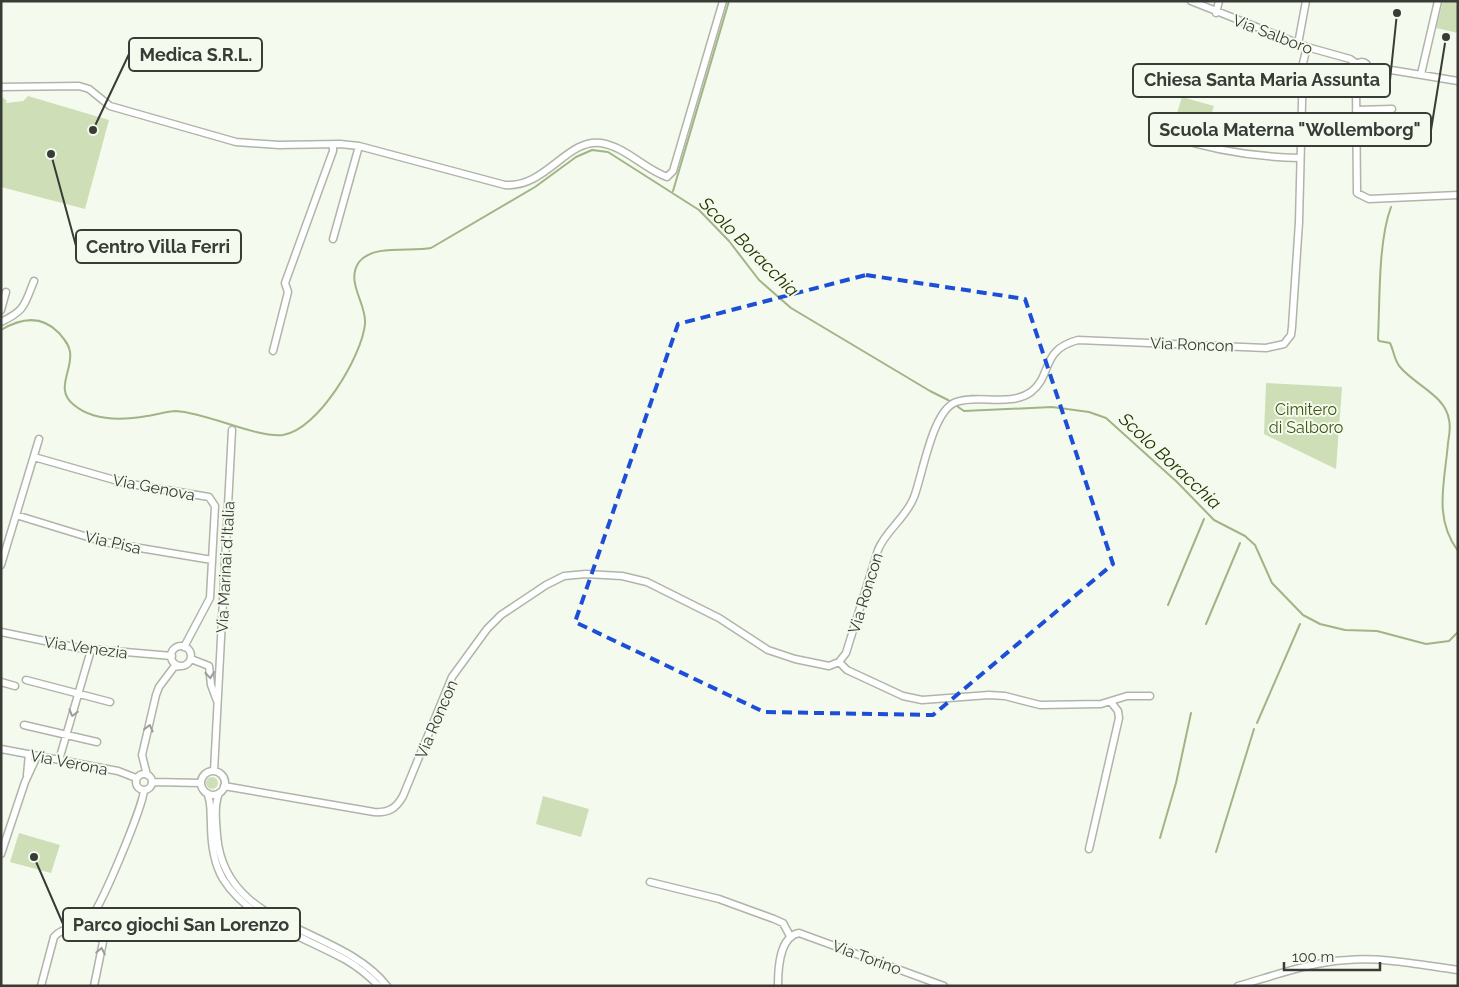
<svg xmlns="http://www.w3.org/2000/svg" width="1459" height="987" viewBox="0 0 1459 987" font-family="Raleway,sans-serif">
<rect width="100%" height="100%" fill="#f4faed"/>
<path fill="#cedfb8" d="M1443 1H1458V33L1436 28Z
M1 96 7 101 6 103 23 101 28 96 109 120 85 209 1 187Z
M1182 97 1214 106 1203 140 1200 139 1202 132 1197 131 1199 124 1176 116Z
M1266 383 1342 387 1336 469 1264 434Z
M206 783a6 6 0 1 1 12 0a6 6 0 1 1-12 0Z
M543 796 589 809 581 837 536 824Z
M19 833 60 845 51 873 10 862Z"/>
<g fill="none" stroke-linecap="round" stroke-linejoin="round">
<path stroke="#a1b486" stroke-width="2" d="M673 191 729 1
M1391 207C1378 242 1380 300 1378 339L1379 341 1390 343C1394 351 1394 360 1400 367 1415 385 1446 396 1449 420 1451 427 1449 436 1448 443 1445 481 1433 518 1458 551
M1 330C21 318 42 315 59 333 64 339 69 344 70 352 73 370 54 390 74 405 93 421 124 420 147 416 156 415 167 411 176 411 208 413 256 438 283 435 318 430 362 356 365 324 367 304 345 282 359 262 373 244 411 252 431 248L535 187 576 157 592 150 608 152 699 210 729 241 759 280 791 308 930 391 948 400 964 411 1052 407 1089 412 1106 418 1177 482 1214 520 1245 536 1255 545 1272 583 1303 615 1320 624 1345 630 1377 631 1426 644 1449 641 1458 632
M1168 605 1204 519
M1206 624 1240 543
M1257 723 1300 624
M1160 838 1176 783 1191 713
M1216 852 1254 729"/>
<defs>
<path id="minor" d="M1191 1 1307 47 1350 59 1357 64
M1216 13 1219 1
M1298 44 1306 1
M1356 68a6 6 0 1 1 12 0a6 6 0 1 1-12 0Z
M1368 68 1385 69 1458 81
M1360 74 1356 85 1357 193 1369 199 1458 195
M1421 74 1438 1
M1 87 79 86 89 89 110 106 236 142 279 145 340 144 359 146 505 185C546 188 567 138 601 143 626 147 644 169 667 177L673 171 723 1
M1356 110 1392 109
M1174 137C1215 151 1257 157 1300 158
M333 239 359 146
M1 310 6 292
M1 322C26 310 24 305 34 281
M273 351 288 292 285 283 333 151V145
M34 457 125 483 209 497 215 506 210 598 184 647
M16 515 104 542 212 560
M1 565 39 439
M1 632 79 648 172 656
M171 656a10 10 0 1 1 20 0a10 10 0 1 1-20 0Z
M191 659 209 666 211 685 217 701
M839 662 847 670 903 696 922 700 989 695 1005 696 1040 705 1101 704 1127 696H1150
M26 680 110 702
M1 682 15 686
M24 725 97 742
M1 749 118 771 136 778
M59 760 91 650
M214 771 232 430
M201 783a12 12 0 1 1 24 0a12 12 0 1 1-24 0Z
M136 782a8 8 0 1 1 16 0a8 8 0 1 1-16 0Z
M27 775 29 754
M147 775 142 755 156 695 159 687 174 667 180 666
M153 782 201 783
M224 786 374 812C388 813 396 809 403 796L452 677 487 629 501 615 546 585 564 576 586 574 622 576 647 582 719 618 768 650 795 659 829 666 839 662 846 653 878 550C886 530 906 518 914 497 923 474 932 411 956 402 979 394 1010 407 1031 392 1053 375 1040 350 1078 340L1266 348 1284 344 1291 335 1292 327 1299 222 1303 63 1307 47
M207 793C212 803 210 813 211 823 211 842 213 862 223 879 249 921 305 937 346 960 358 967 369 976 379 986
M219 793C214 806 216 822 217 835 224 930 339 925 387 986
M1089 849 1119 718 1118 711 1111 702
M1 854 25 782 37 756
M650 882 719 899 774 919 783 923 790 936
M87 922 103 942 94 986
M41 986 54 937C63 926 77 930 88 921 100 911 143 806 144 790
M778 986C778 969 779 937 799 933L944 986
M1238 986C1273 976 1310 962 1347 960 1384 957 1421 965 1458 970"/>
</defs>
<use href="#minor" stroke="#afb5a8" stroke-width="9"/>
<use href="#minor" stroke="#fff" stroke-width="6"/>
</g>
<defs><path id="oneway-chevron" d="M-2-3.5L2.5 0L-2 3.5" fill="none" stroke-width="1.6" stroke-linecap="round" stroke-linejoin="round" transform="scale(1.25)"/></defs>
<g stroke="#9c9d9a">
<use href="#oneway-chevron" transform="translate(210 675) rotate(84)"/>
<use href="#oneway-chevron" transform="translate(73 713) rotate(106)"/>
<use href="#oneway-chevron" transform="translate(149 728) rotate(-76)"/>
<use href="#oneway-chevron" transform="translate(101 951) rotate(-79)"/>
</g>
<path fill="none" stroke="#1d4ed8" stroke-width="4" stroke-dasharray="10 6" stroke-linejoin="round" d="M866 275 1025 299 1113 564 933 715 764 712 575 622 678 324Z"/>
<g text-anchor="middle" stroke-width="4" stroke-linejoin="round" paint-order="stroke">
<g font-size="16" fill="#393b36" stroke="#f4faed">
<text transform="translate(1273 34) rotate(21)" y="6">Via Salboro</text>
<text transform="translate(1192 344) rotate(2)" y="6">Via Roncon</text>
<text transform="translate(154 487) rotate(11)" y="6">Via Genova</text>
<text transform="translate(113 542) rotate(13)" y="6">Via Pisa</text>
<text transform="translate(225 567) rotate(-87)" y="6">Via Marinai d'Italia</text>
<text transform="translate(865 593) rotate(-73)" y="6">Via Roncon</text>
<text transform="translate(86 647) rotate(8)" y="6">Via Venezia</text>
<text transform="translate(436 719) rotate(-67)" y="6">Via Roncon</text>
<text transform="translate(69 762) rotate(11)" y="6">Via Verona</text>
<text transform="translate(867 957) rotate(20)" y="6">Via Torino</text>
</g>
<g font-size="16" fill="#3e5510" stroke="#f4faed">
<text x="1306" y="415">Cimitero<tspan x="1306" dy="18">di Salboro</tspan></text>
</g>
<g font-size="18" font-style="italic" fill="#253601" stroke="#f4faed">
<text transform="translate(749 247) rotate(45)" y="6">Scolo Boracchia</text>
<text transform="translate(1170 461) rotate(43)" y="6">Scolo Boracchia</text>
</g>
</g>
<path fill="none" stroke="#393b36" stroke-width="2" d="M93 130L129 54M1397 13L1390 80M1446 37L1431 130M51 154L76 246M34 857L63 924"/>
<g fill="#393b36" stroke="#f4faed" stroke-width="2">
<circle cx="93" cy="130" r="5"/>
<circle cx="1397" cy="13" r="5"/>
<circle cx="1446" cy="37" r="5"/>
<circle cx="51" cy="154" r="5"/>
<circle cx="34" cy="857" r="5"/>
</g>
<g fill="#f4faed" stroke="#393b36" stroke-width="2">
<rect x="129" y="38" width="133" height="33" rx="5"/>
<rect x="1133" y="64" width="257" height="33" rx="5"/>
<rect x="1149" y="113" width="282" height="33" rx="5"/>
<rect x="76" y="230" width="165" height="33" rx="5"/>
<rect x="63" y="908" width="237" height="33" rx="5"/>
</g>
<g font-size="18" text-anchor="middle" font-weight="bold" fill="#393b36">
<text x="196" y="61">Medica S.R.L.</text>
<text x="1262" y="86">Chiesa Santa Maria Assunta</text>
<text x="1290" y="136">Scuola Materna "Wollemborg"</text>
<text x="158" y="253">Centro Villa Ferri</text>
<text x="181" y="931">Parco giochi San Lorenzo</text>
</g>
<rect width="1459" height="987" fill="none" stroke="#393b36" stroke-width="5"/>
<path d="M1284 962v8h96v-8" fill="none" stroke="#393b36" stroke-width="2.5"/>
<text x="1292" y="962" font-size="15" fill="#393b36" stroke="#f4faed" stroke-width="4" paint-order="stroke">100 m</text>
</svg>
